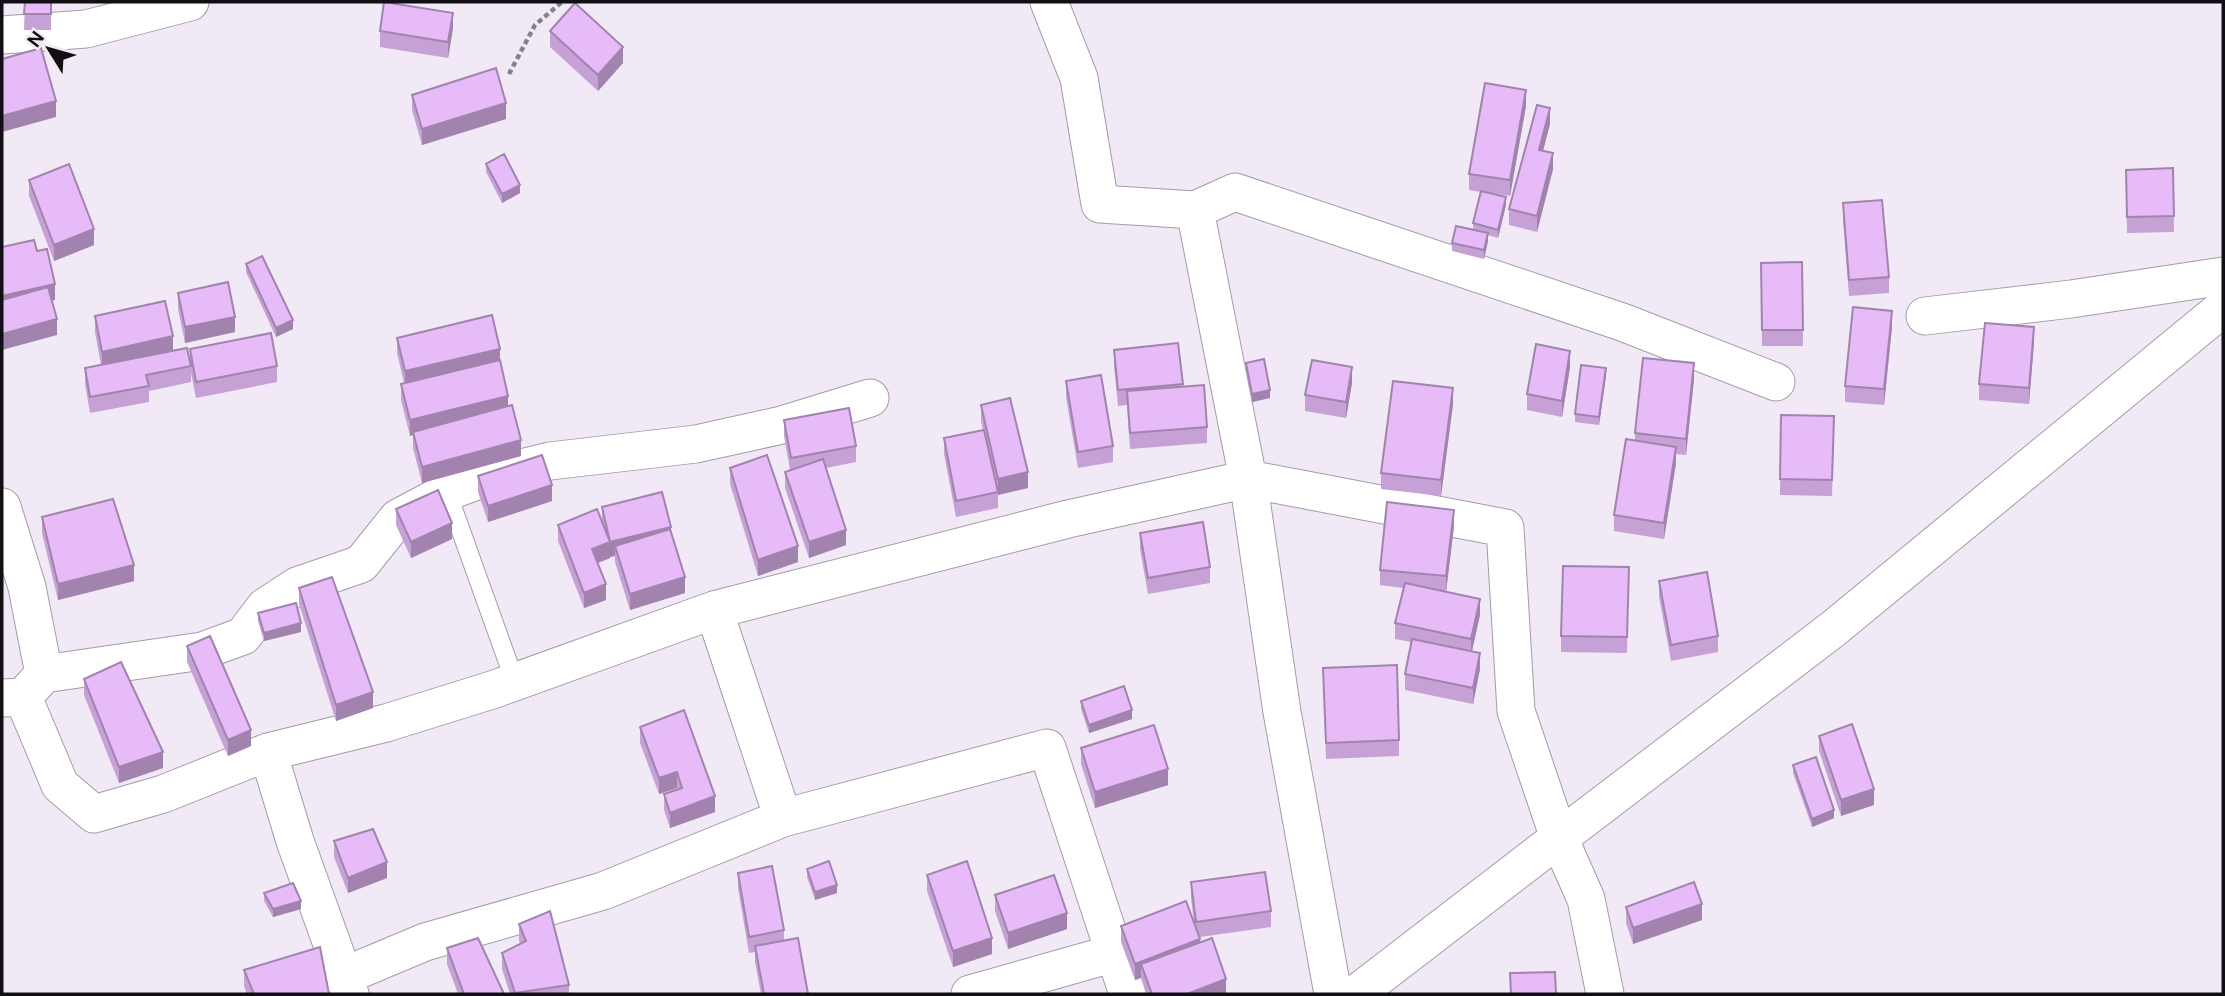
<svg xmlns="http://www.w3.org/2000/svg" width="2225" height="996" viewBox="0 0 2225 996" font-family="'DM Sans',sans-serif">
<rect width="100%" height="100%" fill="#f2e9f6"/>
<g fill="none" stroke-linecap="round" stroke-linejoin="round">
<defs>
<path id="service" d="M447 492 515 682"/>
<path id="minor" d="M1049 2 1079 78 1100 204 1195 210 1235 192 1622 322 1776 382
M2 35 86 29 190 2
M1195 210 1248 479 1282 712 1333 994
M1925 316 2071 299 2223 276
M2 507 27 587 44 674
M714 610 783 818
M23 697 60 785 94 814 163 794 268 752 386 723 495 689 714 610 1068 519 1248 479 1505 528 1516 711 1559 838 1356 994
M2 698 23 697 44 674 202 651 243 636 265 607 297 586 361 564 398 518 447 492 493 475 550 461 696 444 782 425 870 398
M268 752 295 841 350 994
M344 976 425 942 603 891 783 818 1047 748 1128 994
M970 994 1115 953
M1605 994 1586 899 1559 838 1833 629 2223 308"/>
</defs>
<use href="#service" stroke="#a49ba8" stroke-width="20"/>
<use href="#minor" stroke="#a49ba8" stroke-width="39"/>
<path stroke="#857f88" stroke-width="4.5" stroke-dasharray="5 3.5" stroke-linecap="butt" d="M509 74 535 25 562 2"/>
<use href="#service" stroke="#fff" stroke-width="18"/>
<use href="#minor" stroke="#fff" stroke-width="37"/>
</g>
<path fill="#c6a1d5" d="M25 2H51V30H24Z
M453 28 448 58 380 47V31Z
M550 31 623 63 598 91 550 47Z
M412 95 506 119 422 145 412 110Z
M1526 106 1510 196 1492 193 1506 205 1498 238 1488 235V241L1484 259 1452 251V243L1473 230V223L1481 192 1469 190V174Z
M1550 124 1543 151 1553 169 1537 232 1509 225V209Z
M486 164 520 193 502 203 486 172Z
M2173 168 2174 232 2127 233 2126 170Z
M29 180 94 245 54 261 29 196Z
M1843 203 1889 277V293L1849 296 1843 219Z
M1802 262 1803 346H1762L1761 263Z
M246 264 293 329 276 337 246 272Z
M178 293 235 332 185 343 178 309Z
M95 316 190 358V349L277 366V382L196 398 191 373V382L149 391V402L90 413 85 384V368L101 365 95 332Z
M1892 327 1884 405 1845 402V386Z
M397 338 500 362 508 406 521 456 422 483 413 448V435L410 436 401 400V384L404 383 397 353Z
M2034 342 2029 404 1979 400V384Z
M1178 343 1183 387 1207 427V443L1130 449 1127 405 1118 406 1114 366V350Z
M1246 363 1270 398 1252 402 1246 372Z
M1570 367 1562 417 1527 410V394Z
M1606 376 1599 425 1575 422V414Z
M1694 379 1686 455 1676 454V463L1664 539 1614 531V515L1635 440V433Z
M1066 381 1113 446V462L1078 468 1066 397Z
M1352 383 1346 418 1305 411V395Z
M1453 404 1441 496 1381 489V473Z
M981 405 1028 488 998 495 996 484 998 492V508L956 517 944 454V438L983 430 981 421Z
M1781 415 1834 432 1832 496 1780 495Z
M784 420 856 446V462L826 468 846 545 809 558 785 488V472L790 470 784 436Z
M730 468 798 562 758 576 730 484Z
M478 476 552 501 488 522 478 492Z
M602 507 671 530 685 593 630 610 615 562V556L610 557V556V558L598 563 606 600 584 608 558 541V525L602 523Z
M396 509 452 539 411 558 396 525Z
M42 517 134 581 58 600 42 533Z
M1454 526 1446 592 1480 615 1472 651 1480 669 1473 704 1405 690V674L1411 642 1395 639V623L1403 588 1380 585V570Z
M1140 533 1210 567V583L1148 594 1140 549Z
M1629 567 1627 653 1561 652V636Z
M1659 581 1718 636V652L1671 661 1659 597Z
M299 588 373 708 336 721 299 604Z
M258 613 301 632 264 641 258 621Z
M187 646 251 746 228 756 187 662Z
M1323 668 1399 740V756L1326 759Z
M84 679 163 768 119 783 84 695Z
M1081 701 1132 719 1089 733 1081 709Z
M640 727 715 812 670 828 664 810V794L677 789V788L659 794 640 743Z
M1819 736 1874 805 1841 816 1819 751Z
M1081 748 1168 785 1095 808 1081 764Z
M1793 765 1834 818 1812 827 1793 773Z
M334 841 387 878 348 893 334 857Z
M807 869 837 893 815 900 807 877Z
M738 873 784 930V940L808 994H761L755 962V952L749 953 738 888Z
M927 875 992 954 953 967 927 891Z
M1191 882 1271 911V927L1200 937V942L1226 994H1146L1141 978 1135 980 1121 942V926L1194 923 1191 898Z
M264 893 301 909 273 917 264 901Z
M995 895 1067 929 1008 949 995 911Z
M1626 907 1702 920 1633 944 1626 923Z
M519 924 569 985V994H510L502 969V953L520 944 519 940Z
M447 948 504 994H458L447 964Z
M244 970 329 994H247L244 986Z"/>
<path fill="#a183ae" d="M453 13V28L448 58V42Z
M623 47V63L598 91V75Z
M1526 90V106L1510 196V180Z
M56 101V117L2 132V116Z
M506 103V119L422 145V129Z
M1550 108V124L1539 166V150Z
M1553 153V169L1537 232V216Z
M520 185V193L502 203V194Z
M1506 197V205L1498 238V230Z
M94 229V245L54 261V245Z
M1488 233V241L1484 259V250Z
M55 284V300L2 312V296Z
M1892 311V327L1884 405V389Z
M235 317V332L185 343V327Z
M57 319V335L2 350V334Z
M293 320V329L276 337V328Z
M2034 327V342L2029 404V388Z
M173 336V352L102 367V352Z
M500 349V365L405 387V371Z
M1570 351V367L1562 417V401Z
M1694 363V379L1686 455V439Z
M1352 367V383L1346 418V402Z
M1606 368V376L1599 425V417Z
M1453 388V404L1441 496V480Z
M1270 390V398L1252 402V394Z
M508 396V412L413 432V435L410 436V420Z
M521 440V456L422 483V467Z
M1676 447V463L1664 539V523Z
M1028 472V488L998 495V479Z
M552 485V501L488 522V506Z
M1454 510V526L1446 592V576Z
M452 523V539L411 558V542Z
M671 527V542L615 546V556L610 557V542Z
M846 530V545L809 558V542Z
M610 542V558L592 565V549Z
M798 546V562L758 576V560Z
M134 565V581L58 600V584Z
M685 577V593L630 610V594Z
M606 584V600L584 608V593Z
M1480 599V615L1471 655V639Z
M301 623V632L264 641V633Z
M1480 653V669L1473 704V688Z
M373 692V708L336 721V705Z
M1132 710V719L1089 733V725Z
M251 730V746L228 756V740Z
M163 752V768L119 783V767Z
M1168 769V785L1095 808V792Z
M677 772V788L659 794V778Z
M1874 789V805L1841 816V800Z
M715 796V812L670 828V813Z
M1834 810V818L1812 827V819Z
M387 862V878L348 893V878Z
M837 885V893L815 900V892Z
M301 901V909L273 917V909Z
M1702 904V920L1633 944V928Z
M1067 913V929L1008 949V933Z
M992 938V954L953 967V951Z
M1200 939V955L1141 964V978L1135 980V964Z
M1226 979V994H1187Z"/>
<path fill="#e6bbf8" stroke="#a183ae" stroke-width="2" d="M25 2H51V14H24Z
M384 2 453 13 448 42 380 31Z
M575 3 623 47 598 75 550 31Z
M41 48 56 101 2 116V59Z
M496 68 506 103 422 129 412 95Z
M1485 83 1526 90 1510 180 1469 174Z
M1537 105 1550 108 1539 150 1553 153 1537 216 1509 209Z
M504 154 520 185 502 194 486 164Z
M69 164 94 229 54 245 29 180Z
M2173 168 2174 216 2127 217 2126 170Z
M1481 191 1506 197 1498 230 1473 223Z
M1882 200 1889 277 1849 280 1843 203Z
M1456 226 1488 233 1484 250 1452 243Z
M34 240 37 251 47 249 55 284 2 296V247Z
M262 256 293 320 276 328 246 264Z
M1802 262 1803 330H1762L1761 263Z
M228 282 235 317 185 327 178 293Z
M48 287 57 319 2 334V300Z
M165 301 173 336 102 352 95 316Z
M1853 307 1892 311 1884 389 1845 386Z
M492 315 500 349 405 371 397 338Z
M1985 323 2034 327 2029 388 1979 384Z
M271 333 277 366 196 382 190 349Z
M1178 343 1183 384 1118 390 1114 350Z
M1536 344 1570 351 1562 401 1527 394Z
M187 348 191 366 146 375 149 386 90 397 85 368Z
M1643 358 1694 363 1686 439 1635 433Z
M1264 359 1270 390 1252 394 1246 363Z
M500 360 508 396 410 420 401 384Z
M1312 360 1352 367 1346 402 1305 395Z
M1581 365 1606 368 1599 417 1575 414Z
M1101 375 1113 446 1078 452 1066 381Z
M1393 381 1453 388 1441 480 1381 473Z
M1204 385 1207 427 1130 433 1127 391Z
M1010 398 1028 472 998 479 981 405Z
M512 405 521 440 422 467 413 432Z
M849 408 856 446 791 458 784 420Z
M1781 415 1834 416 1832 480 1780 479Z
M984 430 998 492 956 501 944 438Z
M1626 439 1676 447 1664 523 1614 515Z
M542 455 552 485 488 506 478 476Z
M767 455 798 546 758 560 730 468Z
M823 459 846 530 809 542 785 472Z
M438 490 452 523 411 542 396 509Z
M662 492 671 527 610 542 602 507Z
M113 499 134 565 58 584 42 517Z
M1387 502 1454 510 1446 576 1380 570Z
M597 509 610 542 592 549 606 584 584 593 558 525Z
M1203 522 1210 567 1148 578 1140 533Z
M670 529 685 577 630 594 615 546Z
M1563 566 1629 567 1627 637 1561 636Z
M1707 572 1718 636 1671 645 1659 581Z
M332 577 373 692 336 705 299 588Z
M1405 583 1480 599 1471 639 1395 623Z
M296 603 301 623 264 633 258 613Z
M210 636 251 730 228 740 187 646Z
M1412 639 1480 653 1473 688 1405 674Z
M121 662 163 752 119 767 84 679Z
M1397 665 1399 740 1326 743 1323 668Z
M1124 686 1132 710 1089 725 1081 701Z
M684 710 715 796 670 813 664 794 682 788 677 772 659 778 640 727Z
M1852 724 1874 789 1841 800 1819 736Z
M1154 725 1168 769 1095 792 1081 748Z
M1816 757 1834 810 1812 819 1793 765Z
M373 829 387 862 348 878 334 841Z
M829 861 837 885 815 892 807 869Z
M967 861 992 938 953 951 927 875Z
M772 866 784 930 749 937 738 873Z
M1265 872 1271 911 1196 922 1191 882Z
M1054 875 1067 913 1008 933 995 895Z
M1694 882 1702 904 1633 928 1626 907Z
M293 883 301 901 273 909 264 893Z
M1186 901 1200 939 1135 964 1121 926Z
M550 911 569 985 515 993 502 953 526 941 519 924Z
M478 938 504 994H464L447 948Z
M798 938 808 994H764L755 946Z
M1212 938 1226 979 1187 994H1152L1141 964Z
M320 947 329 994H254L244 970Z
M1555 972 1556 994H1511L1510 973Z"/>
<rect width="2225" height="996" fill="none" stroke="#120f14" stroke-width="7"/>
<g transform="translate(49 49) rotate(307)" stroke="#f2e9f6" stroke-width="5" paint-order="stroke">
<path d="M0-5L12 26L0 18L-12 26Z" fill="#120f14"/>
<text y="-10" font-size="19" font-weight="bold" text-anchor="middle" fill="#120f14">N</text>
</g>
</svg>
